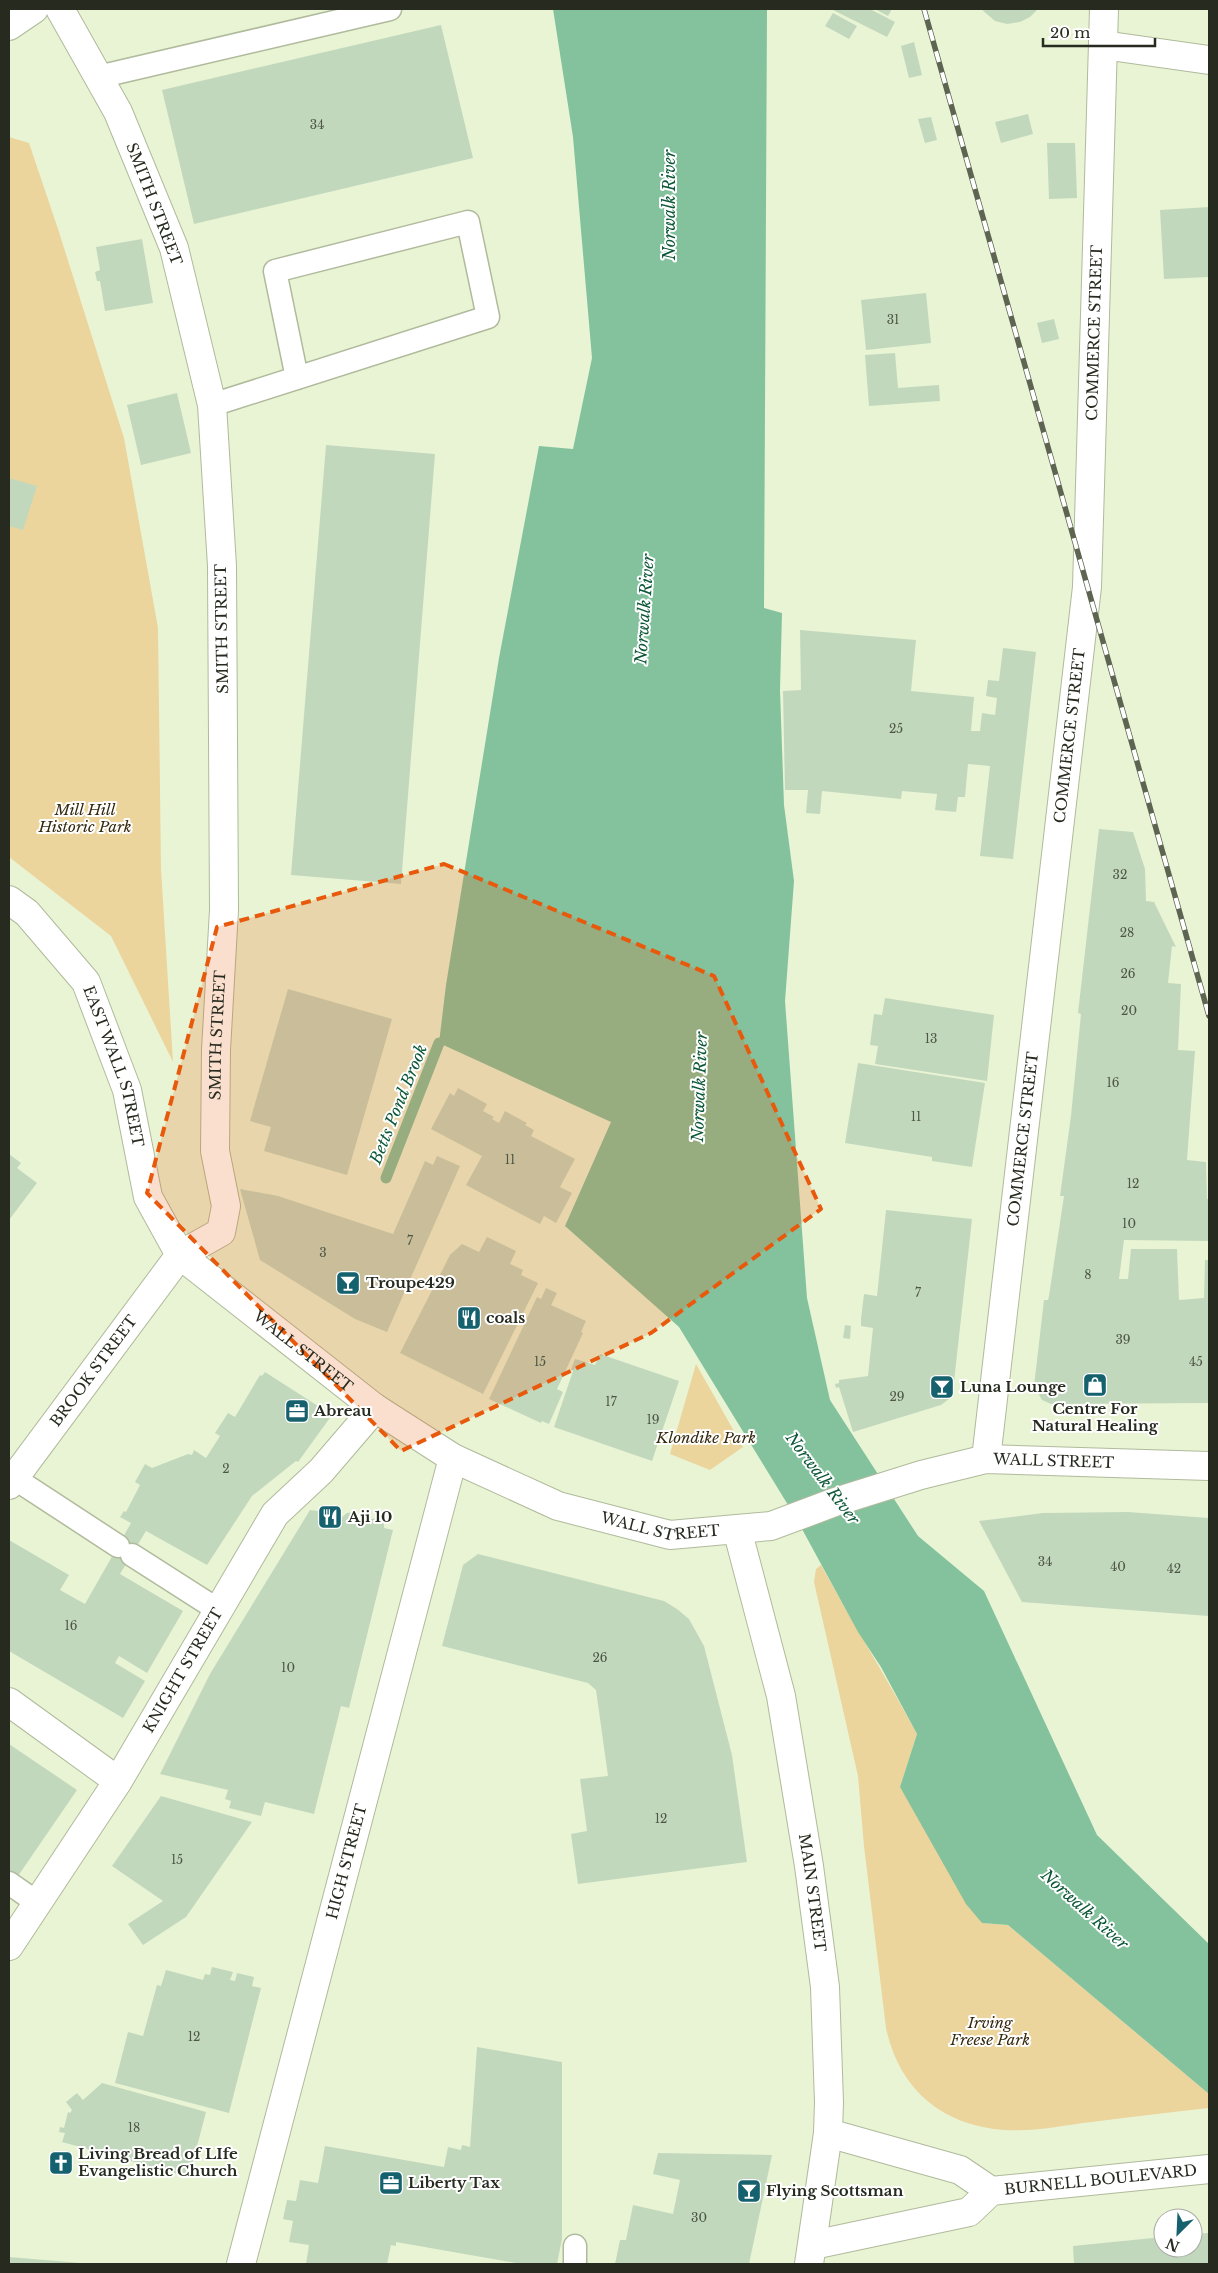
<svg xmlns="http://www.w3.org/2000/svg" width="1218" height="2273" viewBox="0 0 1218 2273" font-family="'Libre Baskerville',serif">
<rect width="100%" height="100%" fill="#e9f4d4"/>
<path fill="#ecd49d" d="M9 137 29 143 59 232 124 438 158 628 161 869 173 1062 111 936 9 857Z
M696 1364 743 1447 710 1470 670 1454Z
M821 1565C852 1622 886 1677 917 1734L900 1787 982 1923 1008 1925 1209 2094V2108C1170 2112 1131 2117 1092 2122 1064 2125 1034 2132 1005 2130 942 2126 899 2089 886 2028L864 1846 858 1776 814 1582 816 1569Z"/>
<path fill="#84c29e" d="M553 9H767L764 608 782 613 780 690 784 805 794 881 785 1001 807 1298 830 1400 918 1536 984 1591 1097 1835 1209 1944V2094L1008 1925 982 1923 966 1904 900 1787 917 1734 881 1667 858 1632 796 1518 679 1327 565 1226 611 1122 439 1043 446 985 499 658 539 446 573 449 592 358 573 137Z"/>
<g fill="none" stroke-linecap="round" stroke-linejoin="round">
<path stroke="#84c29e" stroke-width="11" d="M386 1178 439 1043"/>
</g>
<path fill="#c2d8bd" d="M831 9H870L895 22 887 37Z
M875 9H892L888 16Z
M981 9H1038L1030 17 1020 22 1007 24 995 21Z
M833 13 857 26 849 39 825 26Z
M441 25 473 158 194 224 162 90Z
M914 42 922 75 909 78 901 46Z
M1028 114 1033 134 1001 143 995 122Z
M931 117 937 140 925 143 918 119Z
M1047 143H1075L1077 198 1049 199Z
M1209 207V277L1164 279 1160 210Z
M142 239 153 303 105 311 100 281H97L95 272 100 270 96 247Z
M926 293 931 343 866 350 861 300Z
M1054 319 1059 339 1042 343 1037 323Z
M895 353 898 388 939 385 940 401 869 406 865 355Z
M177 393 191 453 141 465 127 405Z
M326 445 435 454 401 884 291 875Z
M9 478 37 486 23 530 9 526Z
M800 630 916 640 911 691 974 697 971 731H980L982 713 995 715 997 698 986 696 988 680 999 681 1003 648 1036 652 1013 859 980 856 990 766 968 764 965 797H958L956 812 935 810 937 794 902 791 901 799 822 791 820 814 806 813 808 790H785L783 691 801 690Z
M1099 829 1133 832 1145 869 1146 901 1154 902 1176 947 1172 946 1168 983 1181 984 1178 1050 1195 1051 1187 1160 1206 1162 1207 1199H1209L1208 1241 1124 1240 1119 1279H1128L1131 1249H1177L1179 1300 1204 1298 1205 1260H1209V1403L1051 1404 1042 1400 1034 1386 1044 1300H1048L1049 1296 1064 1196H1060L1071 1116 1081 1014 1078 1013Z
M288 989 392 1019 347 1175 264 1151 271 1127 250 1121Z
M885 998 994 1015 987 1081 875 1064 878 1046 870 1045 874 1014 882 1015Z
M858 1063 985 1083 972 1167 932 1161V1157L845 1143Z
M458 1088 487 1104 483 1111 494 1117 492 1119 499 1123 505 1111 527 1123 525 1125 534 1130 531 1136 575 1159 560 1187 572 1193 556 1223 544 1216 540 1224 466 1185 482 1156 431 1129 450 1093 454 1096Z
M9 1154 21 1163 17 1168 37 1183 9 1220Z
M437 1156 460 1166 387 1332 355 1319 260 1260 240 1189 278 1196 393 1234 425 1161 433 1165Z
M886 1210 972 1219 953 1391 949 1399 941 1405 853 1432 839 1387 836 1388 835 1384 839 1383V1380L868 1376 873 1328 861 1326V1319L864 1294 877 1296Z
M487 1237 516 1251 510 1264 523 1270 521 1275 538 1283 483 1394 400 1353 450 1255 462 1244 479 1252Z
M546 1288 557 1293 551 1305 586 1321 581 1332 583 1333 557 1389 563 1392 549 1424 542 1421 541 1423 489 1399 537 1297 541 1299Z
M845 1325 851 1326 850 1339 843 1338Z
M600 1354 679 1381 652 1461 554 1427 573 1371 571 1369 575 1359 595 1365Z
M265 1372 332 1415 298 1462 296 1461 252 1496 207 1565 146 1531 120 1574 183 1611 147 1673 119 1656 115 1663 145 1681 123 1718 9 1651V1540L69 1575 60 1590 85 1604 131 1523 120 1517 124 1511 126 1512 140 1485 135 1482 145 1464 152 1468 188 1454 192 1455 194 1450 206 1458 220 1436 215 1433 228 1413 235 1417 260 1375 262 1376Z
M330 1506 336 1512V1516L342 1517 347 1513 354 1512 357 1515 360 1522 366 1523 371 1519 379 1518 384 1524V1528L393 1530 349 1708 341 1706 314 1814 265 1802 261 1816 229 1808 231 1801 225 1799 228 1790 160 1774 210 1674 310 1510 318 1511 323 1507Z
M1128 1512 1209 1518V1616L1022 1602 979 1521 1043 1513Z
M478 1554 664 1601 677 1609 689 1619 704 1646 732 1755 747 1862 578 1884 571 1834 587 1831 580 1779 608 1776 596 1690 588 1683 442 1646 463 1565Z
M9 1744 77 1790 18 1876 9 1870Z
M161 1796 252 1822 186 1917 143 1945 128 1924 163 1901 112 1866Z
M212 1967 233 1972 230 1980 235 1981 237 1973 254 1977 252 1986 261 1988 229 2113 115 2083 128 2032 143 2036 157 1985 161 1986 166 1970 203 1980 205 1974 210 1975Z
M477 2047 562 2062V2239L557 2264H522L396 2242V2246L391 2245 387 2264H306L309 2245 289 2242 293 2221 283 2219 287 2200 296 2201 300 2180 318 2183 325 2146 444 2167 448 2147 461 2150 462 2145 470 2147Z
M102 2083 206 2112 189 2177 62 2142 65 2133 59 2132 60 2127 64 2128 68 2112 70 2113 72 2110 66 2102 77 2093 83 2100Z
M658 2153 772 2155 749 2264H615L620 2240H626L633 2205 673 2214 680 2180 653 2174Z
M1209 2233V2264H1074L1073 2246 1163 2237V2248H1193V2234Z
M9 2257 81 2263V2264H9Z"/>
<g fill="none" stroke-linecap="round" stroke-linejoin="round">
<defs>
<path id="lane" d="M98 77 390 9
M212 405 488 317 468 222 275 271 297 378
M14 1478 118 1546
M132 1555 218 1610
M9 1883 39 1904
M575 2264V2246"/>
<g id="street">
<path d="M9 26 34 9"/>
<path d="M1103 45 1209 60"/>
<path id="s1" d="M9 1485 180 1255 221 1232 226 1206 215 1151 216 1050 224 910 222 566 212 405 174 248 118 112 60 9"/>
<path d="M9 1702 118 1781"/>
<path id="s2" d="M9 1946 118 1781 275 1514 321 1471 375 1408"/>
<path d="M828 2133 960 2170 991 2191"/>
<path id="s3" d="M813 2245 969 2212 991 2191 1209 2169"/>
<path id="s4" d="M241 2264 453 1458"/>
</g>
<g id="secondary">
<path id="s5" d="M986 1459 1087 587 1104 9"/>
<path id="s6" d="M737 1529 781 1696 809 1866 825 1987 829 2102 828 2133 809 2264"/>
</g>
<g id="primary">
<path id="s7" d="M9 900 27 913 86 982 127 1090 148 1197 180 1255 375 1408 453 1458 558 1506 670 1535 771 1526 835 1502 921 1475 986 1459 1209 1466"/>
</g>
</defs>
<use href="#lane" stroke="#b0ba9c" stroke-width="25"/>
<use href="#street" stroke="#b0ba9c" stroke-width="30"/>
<use href="#secondary" stroke="#b0ba9c" stroke-width="30"/>
<use href="#primary" stroke="#b0ba9c" stroke-width="30"/>
<use href="#lane" stroke="#fff" stroke-width="22"/>
<use href="#street" stroke="#fff" stroke-width="28"/>
<use href="#secondary" stroke="#fff" stroke-width="28"/>
<use href="#primary" stroke="#fff" stroke-width="28"/>
<defs>
<path id="rail" d="M924 9 1209 1016"/>
</defs>
<use href="#rail" stroke="#5e6452" stroke-width="5.5"/>
<use href="#rail" stroke="#fff" stroke-width="4" stroke-dasharray="11" stroke-linecap="butt"/>
</g>
<path fill="#e8590c" fill-opacity="0.2" stroke="#e8590c" stroke-width="4" stroke-dasharray="10 6" stroke-linejoin="round" d="M444 864 714 976 821 1209 651 1333 401 1451 147 1193 217 927Z"/>
<defs>
<symbol id="bar-square" viewBox="-11 -11 22 22"><rect x="-9" y="-9" width="18" height="18" rx="4" fill="#16616e" stroke="#fff"/><path d="M-6-5H6L.8 .8V4.5H3.5V6h-7V4.5H-.8V.8Z" fill="#fff"/></symbol>
<symbol id="restaurant-square" viewBox="-11 -11 22 22"><rect x="-9" y="-9" width="18" height="18" rx="4" fill="#16616e" stroke="#fff"/><path d="M-5-6h1v4h1v-4h1v4h1v-4h1v5L-1.5 .5V6h-2V.5L-5-1ZM5-6V6H3V1.5H1.5Q1.5-4 5-6Z" fill="#fff"/></symbol>
<symbol id="shop-square" viewBox="-11 -11 22 22"><rect x="-9" y="-9" width="18" height="18" rx="4" fill="#16616e" stroke="#fff"/><path d="M-5-2.5h2.3a2.7 3.5 0 0 1 5.4 0H5L5.5 6h-11ZM-1.5-2.5h3a1.5 2.3 0 0 0-3 0Z" fill="#fff"/></symbol>
<symbol id="office-square" viewBox="-11 -11 22 22"><rect x="-9" y="-9" width="18" height="18" rx="4" fill="#16616e" stroke="#fff"/><path d="M-6-3h4V-5.5h4V-3h4V5H-6ZM-1-4.5V-3h2v-1.5ZM-6 0V1H6V0Z" fill="#fff"/></symbol>
<symbol id="church-square" viewBox="-11 -11 22 22"><rect x="-9" y="-9" width="18" height="18" rx="4" fill="#16616e" stroke="#fff"/><path d="M-1.2-6h2.4v3.5h3.3v2.4h-3.3V6h-2.4V-.1h-3.3v-2.4h3.3Z" fill="#fff"/></symbol>
</defs>
<g fill-rule="evenodd">
<use href="#bar-square" x="334" y="1269" width="28" height="28"/>
<use href="#restaurant-square" x="455" y="1304" width="28" height="28"/>
<use href="#shop-square" x="1081" y="1371" width="28" height="28"/>
<use href="#bar-square" x="928" y="1373" width="28" height="28"/>
<use href="#office-square" x="283" y="1397" width="28" height="28"/>
<use href="#restaurant-square" x="316" y="1503" width="28" height="28"/>
<use href="#church-square" x="47" y="2149" width="28" height="28"/>
<use href="#office-square" x="377" y="2169" width="28" height="28"/>
<use href="#bar-square" x="735" y="2177" width="28" height="28"/>
</g>
<g text-anchor="middle" stroke-width="4" stroke-linejoin="round" paint-order="stroke">
<g font-size="12" fill="#4e5646">
<text x="317" y="129">34</text>
<text x="893" y="324">31</text>
<text x="896" y="733">25</text>
<text x="1120" y="879">32</text>
<text x="1127" y="937">28</text>
<text x="1128" y="978">26</text>
<text x="1129" y="1015">20</text>
<text x="931" y="1043">13</text>
<text x="1113" y="1087">16</text>
<text x="916" y="1121">11</text>
<text x="510" y="1164">11</text>
<text x="1133" y="1188">12</text>
<text x="1129" y="1228">10</text>
<text x="410" y="1245">7</text>
<text x="323" y="1257">3</text>
<text x="1088" y="1279">8</text>
<text x="918" y="1297">7</text>
<text x="1123" y="1344">39</text>
<text x="540" y="1366">15</text>
<text x="1196" y="1366">45</text>
<text x="897" y="1401">29</text>
<text x="611" y="1406">17</text>
<text x="653" y="1424">19</text>
<text x="226" y="1473">2</text>
<text x="1045" y="1566">34</text>
<text x="1118" y="1571">40</text>
<text x="1174" y="1573">42</text>
<text x="71" y="1630">16</text>
<text x="600" y="1662">26</text>
<text x="288" y="1672">10</text>
<text x="661" y="1823">12</text>
<text x="177" y="1864">15</text>
<text x="194" y="2041">12</text>
<text x="134" y="2132">18</text>
<text x="699" y="2222">30</text>
</g>
<g font-size="15" fill="#272b1f" stroke="#fff">
<text transform="translate(154 204) rotate(69)" y="5">SMITH STREET</text>
<text dy="5" stroke="none"><textPath href="#s5" startOffset="1132">COMMERCE STREET</textPath></text>
<text transform="translate(222 629) rotate(-91)" y="5">SMITH STREET</text>
<text dy="5" stroke="none"><textPath href="#s5" startOffset="728">COMMERCE STREET</textPath></text>
<text dy="5" stroke="none"><textPath href="#s1" startOffset="532">SMITH STREET</textPath></text>
<text dy="5" stroke="none"><textPath href="#s7" startOffset="202">EAST WALL STREET</textPath></text>
<text dy="5" stroke="none"><textPath href="#s5" startOffset="322">COMMERCE STREET</textPath></text>
<text dy="5" stroke="none"><textPath href="#s7" startOffset="560">WALL STREET</textPath></text>
<text dy="5" stroke="none"><textPath href="#s1" startOffset="142">BROOK STREET</textPath></text>
<text dy="5" stroke="none"><textPath href="#s7" startOffset="1370">WALL STREET</textPath></text>
<text dy="5" stroke="none"><textPath href="#s7" startOffset="965">WALL STREET</textPath></text>
<text dy="5" stroke="none"><textPath href="#s2" startOffset="326">KNIGHT STREET</textPath></text>
<text dy="5" stroke="none"><textPath href="#s4" startOffset="416">HIGH STREET</textPath></text>
<text dy="5" stroke="none"><textPath href="#s6" startOffset="372">MAIN STREET</textPath></text>
<text dy="5" stroke="none"><textPath href="#s3" startOffset="300">BURNELL BOULEVARD</textPath></text>
</g>
<g font-size="15" font-style="italic" fill="#35290e" stroke="#fff">
<text x="85" y="815">Mill Hill<tspan x="85" dy="17">Historic Park</tspan></text>
<text x="706" y="1443">Klondike Park</text>
<text x="990" y="2028">Irving<tspan x="990" dy="17">Freese Park</tspan></text>
</g>
<g font-size="15" font-weight="bold" fill="#272b1f" stroke="#fff" text-anchor="start">
<text x="366" y="1288">Troupe429</text>
<text x="486" y="1323">coals</text>
<text x="960" y="1392">Luna Lounge</text>
<text x="1095" y="1414" text-anchor="middle">Centre For<tspan x="1095" dy="17">Natural Healing</tspan></text>
<text x="314" y="1416">Abreau</text>
<text x="348" y="1522">Aji 10</text>
<text x="78" y="2159">Living Bread of LIfe<tspan x="78" dy="17">Evangelistic Church</tspan></text>
<text x="408" y="2188">Liberty Tax</text>
<text x="766" y="2196">Flying Scottsman</text>
</g>
<g font-size="16" font-style="italic" fill="#0b5736" stroke="#fff">
<text transform="translate(669 205) rotate(-90)" y="6">Norwalk River</text>
<text transform="translate(644 609) rotate(-86)" y="6">Norwalk River</text>
<text transform="translate(699 1087) rotate(-88)" y="6">Norwalk River</text>
<text transform="translate(398 1104) rotate(-68)" y="6">Betts Pond Brook</text>
<text transform="translate(823 1478) rotate(53)" y="6">Norwalk River</text>
<text transform="translate(1085 1909) rotate(42)" y="6">Norwalk River</text>
</g>
</g>
<rect width="1218" height="2273" fill="none" stroke="#272b1f" stroke-width="20"/>
<g transform="translate(1178 2233) rotate(204)"><circle r="24" fill="#ffffff" stroke="#a9aaa5"/>
<path d="M0-4L9 19L0 12L-9 19Z" fill="#16616e"/>
<text y="-8" font-size="14" font-weight="bold" text-anchor="middle" fill="#272b1f">N</text>
</g>
<path d="M1043 38v8h112v-8" fill="none" stroke="#272b1f" stroke-width="2.5"/>
<text x="1050" y="38" font-size="15" fill="#272b1f" stroke="#ffffff" stroke-width="4" paint-order="stroke">20 m</text>
</svg>
